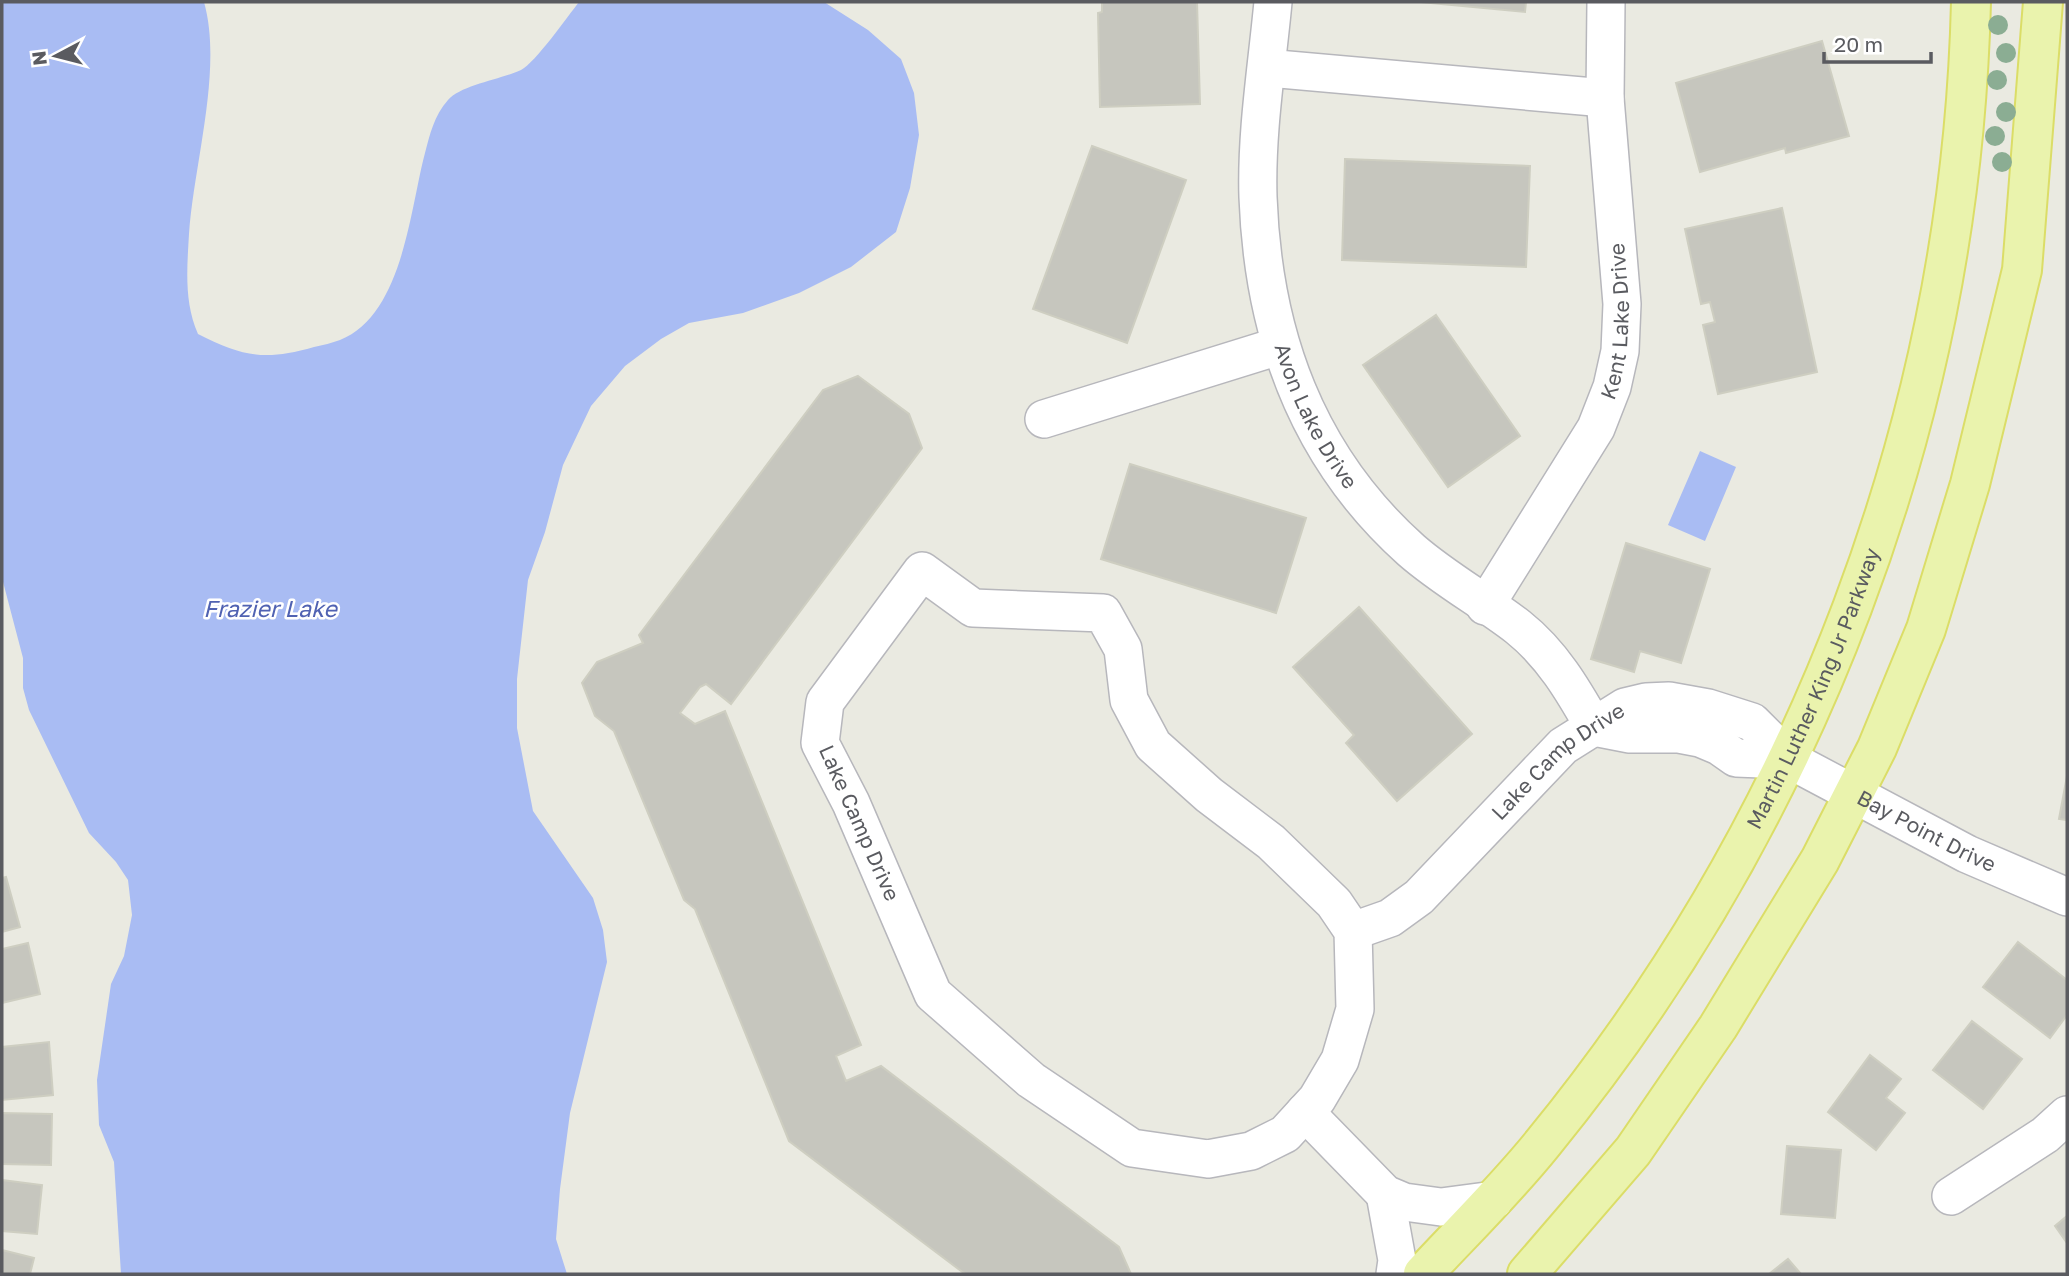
<svg xmlns="http://www.w3.org/2000/svg" width="2069" height="1276" viewBox="0 0 2069 1276" font-family="'Golos Text',sans-serif">
<rect width="100%" height="100%" fill="#eaeae1"/>
<path fill="#a9bcf3" d="M2 2H204C223 69 194 163 189 234 187 269 184 302 198 334 244 357 265 361 314 347 323 345 332 343 340 340 403 315 410 209 425 153 430 134 434 116 448 100 461 85 502 79 521 70 535 63 568 16 579 2H824L868 30 901 59 914 93 919 135 910 188 896 232 851 267 799 293 743 313 689 323 661 339 625 366 591 406 563 465 545 532 528 580 517 679V728L533 811 593 898 603 930 607 962 570 1113 560 1189 556 1239 567 1274H121L114 1162 99 1125 97 1080 111 984 124 956 132 915 128 880 116 862 89 833 29 710 23 688V658L2 578Z
M1700 451 1736 467 1705 541 1668 525Z"/>
<path fill="#c6c6be" stroke="#cecec1" stroke-width="2" d="M1102 2H1197L1200 104 1100 107 1098 13 1102 12Z
M1420 2H1526L1525 12Z
M1822 41 1849 136 1786 153 1785 148 1700 172 1676 83Z
M1092 146 1186 180 1127 343 1033 309Z
M1345 159 1530 166 1526 267 1342 260Z
M1782 208 1817 372 1718 394 1703 325 1715 322 1710 302 1701 304 1685 229Z
M1436 315 1520 436 1448 487 1363 365Z
M858 376 909 414 922 448 731 704 706 684 700 687 680 713 695 724 725 711 861 1045 836 1056 846 1081 881 1066 1119 1247 1131 1274H965L789 1141 695 909 684 900 614 731 595 716 582 683 597 662 643 643 639 635 823 390Z
M1130 464 1306 518 1276 613 1101 559Z
M1626 543 1710 569 1681 663 1640 651 1634 672 1591 659Z
M1359 607 1472 734 1397 801 1346 743 1354 735 1293 667Z
M2067 776V820L2059 819Z
M6 877 20 927 2 932V878Z
M2018 942 2067 980V1015L2050 1038 1983 987Z
M28 943 40 994 2 1003V949Z
M1972 1021 2022 1059 1983 1109 1933 1070Z
M49 1042 53 1095 2 1100V1047Z
M1870 1055 1901 1079 1886 1098 1905 1113 1876 1150 1828 1112Z
M2 1113 52 1114 51 1165 2 1164Z
M1787 1146 1841 1150 1835 1218 1781 1214Z
M2 1180 42 1185 37 1234 2 1231Z
M2067 1216V1243L2055 1226Z
M2 1250 34 1258 30 1274H2Z
M1788 1259 1801 1274H1769Z"/>
<g fill="none" stroke-linecap="round" stroke-linejoin="round">
<defs>
<g id="street">
<path id="s1" d="M1273 2C1267 66 1256 132 1258 197 1263 334 1306 456 1411 550 1444 579 1483 600 1518 627 1552 654 1573 690 1594 727"/>
<path d="M1267 68 1605 98"/>
<path d="M1044 419 1279 346"/>
<path d="M922 571 973 608 1103 613 1123 649 1129 700 1153 745 1209 795 1271 842 1334 903 1353 931 1355 1009 1340 1060 1317 1099 1285 1134 1251 1151 1208 1159 1132 1148 1031 1080 933 994 851 803 820 743 825 702Z"/>
<path id="s2" d="M1485 606 1596 428 1612 387 1620 351 1622 304 1605 98 1606 2"/>
<path d="M1594 727 1630 734H1679L1700 738 1719 746 1736 758 1790 760"/>
<path id="s3" d="M1353 931 1390 918 1419 897 1563 746 1625 707 1646 702 1669 701 1708 708 1752 722 1790 760 1967 854 2067 897"/>
<path d="M1305 1112 1385 1194 1404 1202 1441 1207 1494 1200"/>
<path d="M1385 1194 1397 1260 1395 1274"/>
<path d="M1951 1196 2045 1135 2067 1115"/>
</g>
<g id="primary">
<path id="s4" d="M1423 1274C1463 1231 1506 1189 1543 1143 1807 820 1961 418 1971 2"/>
<path d="M1527 1274 1633 1151 1718 1027 1820 860 1877 748 1926 629 1970 484 2022 270 2043 2"/>
</g>
</defs>
<use href="#street" stroke="#b7b7bc" stroke-width="40"/>
<use href="#primary" stroke="#dbdd67" stroke-width="42"/>
<use href="#street" stroke="#fff" stroke-width="37"/>
<use href="#primary" stroke="#eaf3ad" stroke-width="38"/>
</g>
<g fill="#8bad93">
<circle cx="1998" cy="25" r="10"/>
<circle cx="2006" cy="53" r="10"/>
<circle cx="1997" cy="80" r="10"/>
<circle cx="2006" cy="112" r="10"/>
<circle cx="1995" cy="136" r="10"/>
<circle cx="2002" cy="162" r="10"/>
</g>
<g text-anchor="middle" stroke-width="5" stroke-linejoin="round" paint-order="stroke">
<g font-size="21" fill="#5a5b60" stroke="#fff">
<text dy="7" stroke="none"><textPath href="#s2" startOffset="320">Kent Lake Drive</textPath></text>
<text dy="7" stroke="none"><textPath href="#s1" startOffset="425">Avon Lake Drive</textPath></text>
<text dy="7" stroke="none"><textPath href="#s4" startOffset="709">Martin Luther King Jr Parkway</textPath></text>
<text dy="7" stroke="none"><textPath href="#s3" startOffset="270">Lake Camp Drive</textPath></text>
<text transform="translate(859 823) rotate(66)" y="7">Lake Camp Drive</text>
<text dy="7" stroke="none"><textPath href="#s3" startOffset="695">Bay Point Drive</textPath></text>
</g>
<g font-size="23" font-style="italic" fill="#5062b2" stroke="#fff">
<text x="270" y="617">Frazier Lake</text>
</g>
</g>
<rect width="2069" height="1276" fill="none" stroke="#5a5b60" stroke-width="7"/>
<g transform="translate(56 56) rotate(263)" stroke="#ffffff" stroke-width="5" paint-order="stroke">
<path d="M0-5L12 26L0 18L-12 26Z" fill="#5a5b60"/>
<text y="-10" font-size="19" font-weight="bold" text-anchor="middle" fill="#5a5b60">N</text>
</g>
<path d="M1824 52v10h107v-10" fill="none" stroke="#5a5b60" stroke-width="3.5"/>
<text x="1834" y="52" font-size="21" fill="#5a5b60" stroke="#ffffff" stroke-width="5" paint-order="stroke">20 m</text>
</svg>
